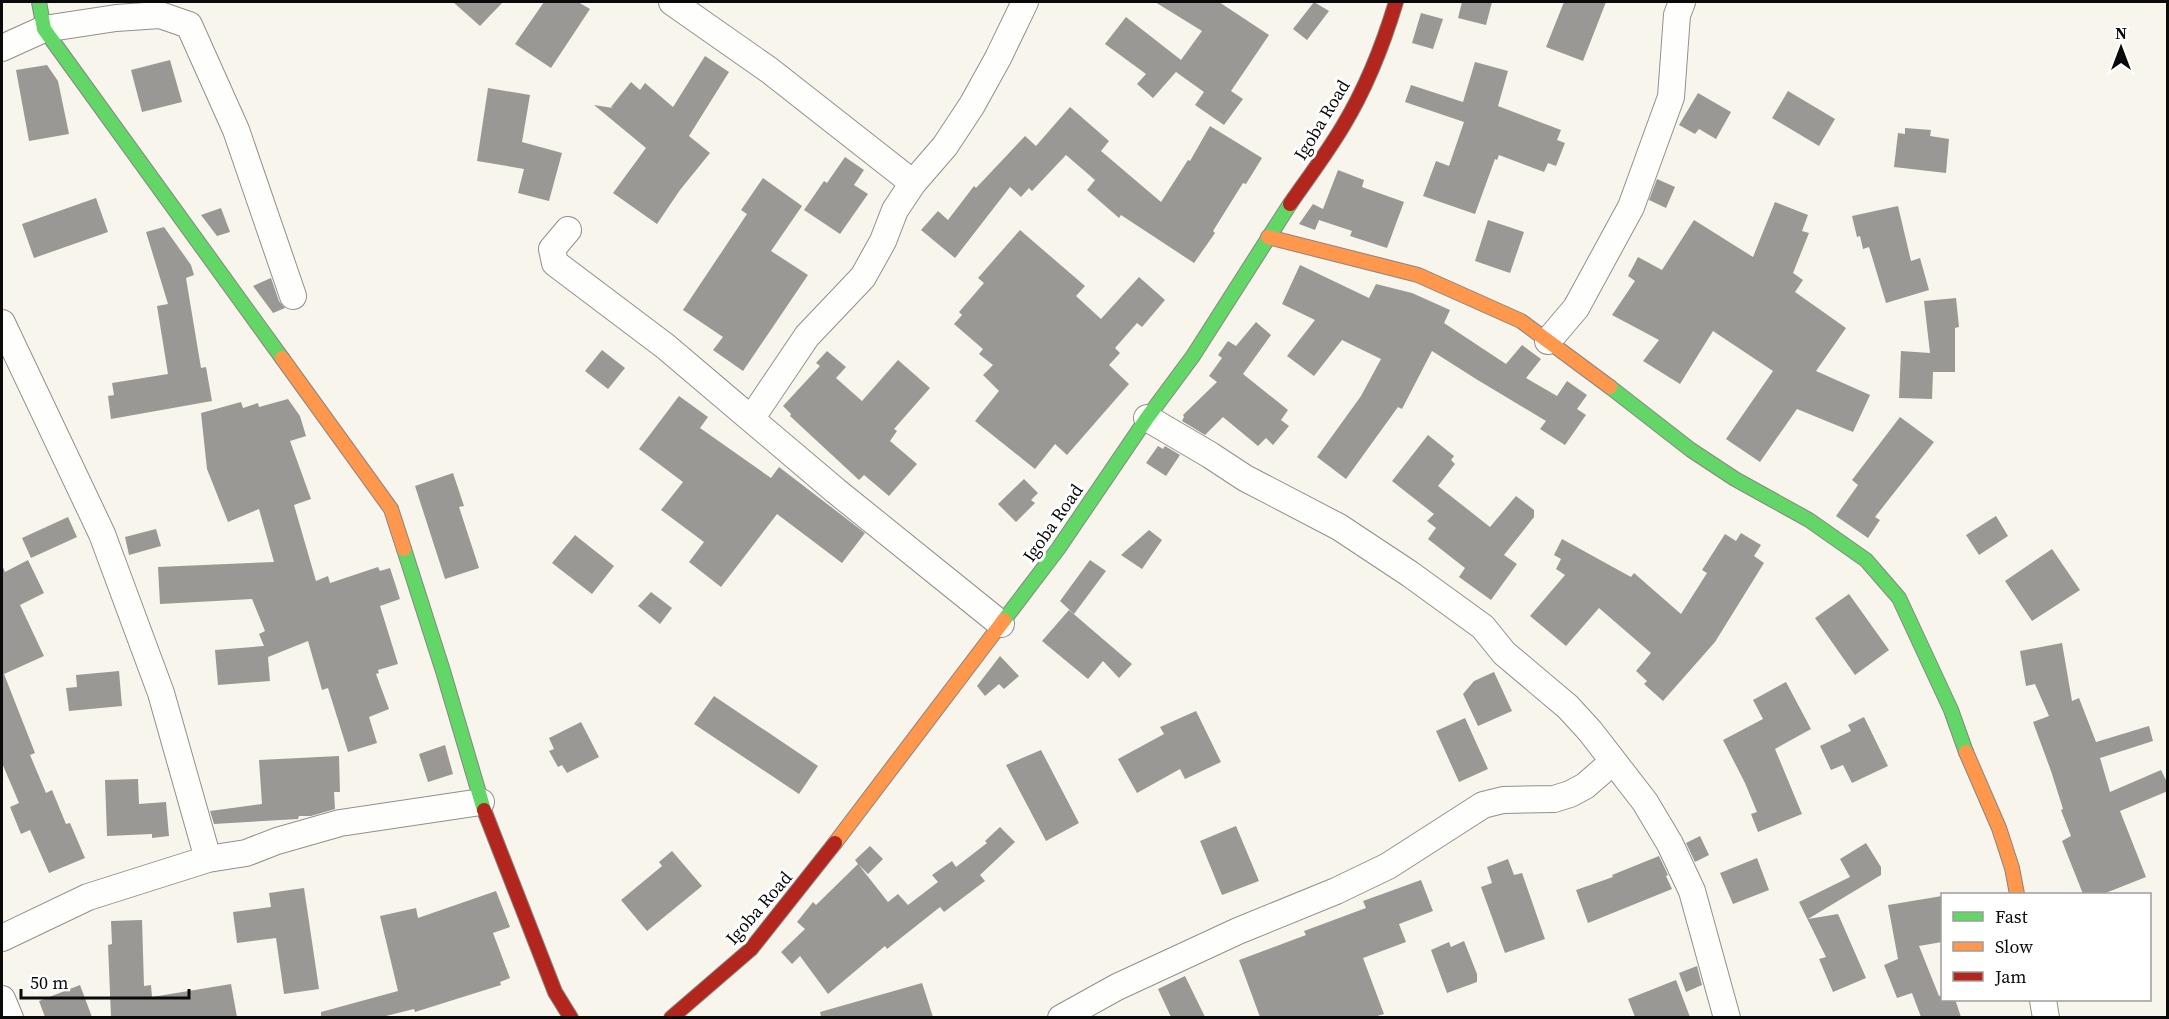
<svg xmlns="http://www.w3.org/2000/svg" width="2169" height="1019" viewBox="0 0 2169 1019" font-family="'Source Serif 4',serif">
<rect width="100%" height="100%" fill="#f8f5ed"/>
<path fill="#9a9894" d="M453 2H503L480 26Z
M544 2H578L590 9 551 68 515 44Z
M1155 2H1219L1269 35 1231 91 1243 99 1224 125 1195 105 1204 92 1176 72 1153 98 1137 84 1146 74 1105 44 1126 17 1181 60 1202 31Z
M1314 2 1329 11 1307 40 1293 29Z
M1462 2H1492L1486 25 1458 18Z
M1564 2H1606L1583 61 1546 47Z
M1421 13 1443 19 1433 49 1412 43Z
M705 56 729 72 689 136 710 153 680 190 657 224 613 193 646 148 594 105 613 108 611 107 631 82 640 90 645 83 673 107Z
M170 60 182 102 142 112 131 70Z
M1475 62 1508 71 1498 106 1561 130 1557 140 1565 143 1556 166 1548 163 1544 172 1499 155 1497 160 1495 159 1475 214 1423 196 1436 161 1449 166 1464 122 1405 102 1411 85 1463 102Z
M47 65 58 81 69 134 29 141 16 70Z
M488 88 530 95 522 142 562 153 549 201 518 193 524 169 477 161Z
M1788 91 1835 119 1819 146 1772 118Z
M1698 93 1731 112 1716 139 1699 129 1695 134 1679 125Z
M1070 107 1109 141 1101 151 1161 202 1188 160 1190 161 1210 126 1262 158 1246 184 1243 183 1213 231 1215 233 1194 263 1121 215 1119 218 1087 190 1095 180 1066 155 1032 191 1029 188 1021 197 1010 187 955 258 921 230 938 211 948 220 974 186 976 188 1025 136 1036 146Z
M1905 128 1931 130 1930 136 1949 139 1946 173 1894 167 1898 133 1905 134Z
M845 157 864 170 854 185 868 194 840 234 804 210 824 181 827 183Z
M1338 170 1364 180 1362 187 1404 202 1387 248 1350 236 1352 231 1319 220 1315 230 1299 224 1313 204 1323 209Z
M763 178 802 206 771 251 808 275 743 371 713 350 723 337 683 310 747 214 741 210Z
M1657 179 1675 187 1666 208 1649 200Z
M96 198 108 232 34 258 22 224Z
M1775 202 1808 215 1802 231 1809 233 1793 273 1803 280 1795 292 1846 328 1816 371 1870 395 1853 432 1797 409 1760 462 1726 439 1773 371 1713 331 1680 384 1643 361 1659 340 1612 315 1635 281 1628 276 1638 257 1662 270 1694 220 1753 257Z
M1898 206 1911 261 1920 258 1929 290 1886 303 1869 247 1863 249 1860 236 1857 237 1852 216Z
M221 208 230 232 217 236 201 215Z
M1488 220 1524 232 1510 273 1475 261Z
M164 227 191 265 194 275 186 278 201 368 206 367 212 401 111 419 108 396 114 395 112 383 168 374 157 306 168 304 146 232Z
M1020 230 1085 286 1076 296 1101 319 1139 277 1165 300 1142 327 1137 323 1115 348 1120 353 1109 365 1129 384 1067 455 1055 444 1035 469 975 421 999 391 983 375 993 365 979 354 983 349 954 324 962 315 959 312 984 283 978 278Z
M1300 265 1369 298 1376 284 1412 293 1450 310 1444 323 1506 364 1522 345 1541 359 1526 378 1557 396 1567 381 1587 395 1577 409 1586 415 1565 445 1540 429 1546 421 1476 379 1432 351 1402 409 1398 407 1346 479 1317 457 1361 396 1381 359 1342 340 1314 376 1287 356 1315 320 1282 304Z
M271 278 279 301 285 308 273 313 253 286Z
M1956 298 1959 327 1955 328V372H1933L1932 399 1899 398 1901 351 1930 353 1924 301Z
M1256 322 1271 335 1243 374 1288 410 1281 420 1289 426 1273 445 1266 438 1258 446 1223 417 1205 435 1182 421 1184 417 1183 415 1217 382 1209 376 1222 358 1218 355 1228 341 1236 346Z
M602 350 625 368 608 389 585 371Z
M827 351 846 367 836 378 862 401 898 360 930 388 894 429 897 431 890 441 917 464 889 496 864 475 859 480 790 416 791 414 783 406 820 366 816 363Z
M679 396 708 417 700 428 771 478 779 467 865 533 842 563 777 514 721 587 689 562 704 542 661 510 683 482 639 449Z
M288 399 300 416 306 436 290 441 311 499 294 505 316 581 328 576 330 583 378 567 380 571 390 568 400 599 380 606 398 664 378 670 379 673 376 674 389 709 369 717 377 743 348 752 328 688 322 690 308 641 268 657 270 681 218 685 215 650 264 646 259 634 265 631 252 599 160 604 158 567 274 562 259 509 228 522 207 469 201 413 241 402 243 408 258 403 259 407Z
M1900 417 1934 442 1875 517 1880 520 1868 538 1836 516 1858 485 1852 480Z
M1428 435 1454 456 1451 460 1455 464 1438 486 1490 527 1516 496 1534 510V517L1504 555 1517 564 1491 600 1459 577 1465 568 1428 539 1436 528 1427 521 1434 514 1392 481Z
M1158 446 1163 449 1165 446 1180 455 1166 476 1146 463Z
M453 473 464 506 459 507 479 568 445 579 415 486Z
M1024 479 1038 493 1031 500 1035 503 1016 522 998 504Z
M1996 516 2008 536 1979 555 1966 535Z
M68 517 77 537 31 558 22 538Z
M156 529 161 546 129 555 125 537Z
M1149 530 1162 540 1142 569 1121 555Z
M1741 533 1761 545 1754 556 1764 563 1715 642 1663 701 1644 684 1647 681 1636 671 1651 653 1599 608 1566 646 1530 616 1565 575 1556 569 1561 559 1554 555 1562 539 1631 577 1634 573 1681 614 1707 573 1702 570 1725 534 1736 541Z
M575 535 614 566 592 594 552 563Z
M2052 549 2080 590 2032 621 2005 581Z
M28 560 44 593 20 605 44 656 4 674 35 753 30 755 46 793 52 790 66 824 70 823 85 858 49 873 30 830 21 834 10 807 19 803 2 763V565L5 572Z
M1090 560 1106 571 1074 614 1060 601Z
M651 592 672 608 660 624 638 606Z
M1849 594 1889 650 1855 675 1815 618Z
M1069 610 1132 664 1119 678 1103 661 1088 679 1042 641Z
M2062 643 2072 701 2079 698 2096 742 2149 726 2153 741 2100 758 2110 792 2161 770 2168 784V791L2120 811 2146 877 2103 894H2083L2062 841 2071 836 2061 810 2063 809 2051 771 2033 722 2049 716 2035 684 2026 686 2020 651Z
M1000 656 1019 676 1004 689 999 684 985 696 977 686Z
M119 671 122 706 69 711 66 688 77 687 76 675Z
M1494 672 1512 711 1478 726 1463 694 1474 681Z
M1786 682 1811 729 1775 749 1802 814 1758 832 1751 814 1757 812 1745 783 1723 740 1763 719 1753 700Z
M714 696 818 766 799 794 694 724Z
M1196 711 1221 762 1185 779 1180 769 1137 793 1118 759 1164 734 1160 727Z
M1864 717 1888 766 1852 783 1843 765 1831 770 1820 746 1851 731 1848 725Z
M1465 718 1488 769 1459 782 1436 731Z
M581 722 599 757 567 773 562 765 558 767 549 751 554 749 549 738Z
M445 745 453 774 428 782 419 754Z
M1041 750 1079 823 1046 841 1006 765Z
M339 756 340 792H334L335 809 311 816H299L298 819 214 824 210 811 262 804 259 760Z
M138 779 139 804 166 802 169 836 152 838V834L107 836 105 780Z
M1236 826 1259 881 1222 895 1200 841Z
M1000 827 1015 842 980 875 985 881 944 912 940 907 887 949 885 946 828 994 800 956 792 964 781 952 805 929 797 922 813 902 816 905 858 864 855 860 870 846 883 859 868 874 858 864 888 902 898 894 908 905 938 882 932 875 952 861 956 867 987 843 985 841Z
M1700 836 1709 855 1695 862 1686 843Z
M1866 843 1881 867V875L1808 919 1838 914 1866 978 1833 992 1819 959 1826 957 1799 902 1850 877 1840 859Z
M672 851 702 886 647 931 621 900 662 866 659 862Z
M1659 856 1668 875 1666 876 1672 889 1588 923 1576 890 1613 877 1612 875Z
M1757 858 1769 890 1733 904 1720 873Z
M1508 859 1514 875 1522 873 1545 939 1505 953 1481 887 1492 883 1487 867Z
M1421 880 1433 911 1399 924 1406 942 1363 958 1384 1014 1374 1017H1260L1239 960 1306 935 1304 931 1366 908 1363 901Z
M304 888 319 989 284 994 276 938 237 943 233 912 271 907 269 893Z
M496 891 510 927 493 933 510 978 500 982 501 985 415 1012 414 1009 382 1017H321V1012L398 991 380 916 416 908 418 918Z
M1942 896V942L1919 946 1939 996 1942 995V999H1955L1961 1017H1921L1912 993 1897 998 1884 965 1898 959 1888 905Z
M142 920 144 986 151 985 152 997 231 984 237 1017H111L108 945 112 944 111 921Z
M1464 941 1477 974V982L1447 993 1431 950 1449 942 1451 947Z
M1697 966 1702 985 1686 992 1679 973Z
M1185 976 1205 1017H1171L1158 989Z
M1676 980 1690 1017H1635L1628 999Z
M922 983 933 1017H821L820 1012Z
M80 985 92 1017H45L39 1001Z"/>
<g fill="none" stroke-linecap="round" stroke-linejoin="round">
<defs>
<path id="street" d="M672 2 769 70 913 183
M2 48 44 29 116 18 160 15 189 25 236 130 293 296
M568 230 552 249 555 263 665 346 836 491 1001 624
M2 323 102 534 161 693 208 859
M1548 341 1576 308 1631 207 1671 97 1677 15 1682 2
M1147 418 1210 455 1245 478 1339 527 1410 574 1483 627 1504 653 1568 707 1590 731 1645 802 1670 844 1692 891 1727 1018
M751 419 807 336 863 277 883 241 895 210 913 183 945 146 972 105 998 58 1025 2
M2 938 88 897 208 859 246 853 277 841 340 823 481 802
M2 999 10 1018
M2043 1000 2046 1018
M1061 1018 1117 987 1238 931 1336 891 1388 866 1483 805 1503 800 1554 799 1570 794 1585 786 1608 766 1610 757"/>
<path id="fast" d="M39 2 44 29 282 358
M1610 387 1691 450 1735 479 1809 520 1866 560 1899 598 1951 710 1966 752
M404 549 443 671 484 810
M1004 620 1058 549 1147 418 1193 356 1290 204"/>
<path id="slow" d="M1268 237 1418 275 1521 321 1610 387
M282 358 391 509 404 549
M1966 752 1999 828 2012 868 2017 894
M835 843 1004 620"/>
<path id="jam" d="M1290 204C1308 178 1327 153 1343 126 1366 88 1383 45 1396 2
M484 810 555 992 571 1018
M671 1018 751 949 835 843"/>
</defs>
<use href="#street" stroke="#91908c" stroke-width="28"/>
<use href="#fast" stroke="#888683" stroke-width="16"/>
<use href="#slow" stroke="#888683" stroke-width="16"/>
<use href="#jam" stroke="#888683" stroke-width="16"/>
<use href="#street" stroke="#fefefc" stroke-width="26"/>
<use href="#fast" stroke="#63d668" stroke-width="14"/>
<use href="#slow" stroke="#ff974d" stroke-width="14"/>
<use href="#jam" stroke="#b3261e" stroke-width="14"/>
</g>
<g text-anchor="middle" stroke-width="6" stroke-linejoin="round" paint-order="stroke">
<g font-size="18" fill="#0a0a0a" stroke="#fff">
<text transform="translate(1322 120) rotate(-59)" y="6">Igoba Road</text>
<text transform="translate(1053 523) rotate(-55)" y="6">Igoba Road</text>
<text transform="translate(759 908) rotate(-49)" y="6">Igoba Road</text>
</g>
</g>
<rect width="2169" height="1019" fill="none" stroke="#0a0a0a" stroke-width="6"/>
<rect x="1941" y="893" width="210" height="108" fill="#ffffff" stroke="#9d9d9d" stroke-width="1.5"/>
<rect x="1953" y="912" width="30" height="9" fill="#63d668" stroke="#9d9d9d" stroke-width="1.5"/>
<text x="1995" y="923" font-size="18" fill="#0a0a0a">Fast</text>
<rect x="1953" y="942" width="30" height="9" fill="#ff974d" stroke="#9d9d9d" stroke-width="1.5"/>
<text x="1995" y="953" font-size="18" fill="#0a0a0a">Slow</text>
<rect x="1953" y="972" width="30" height="9" fill="#b3261e" stroke="#9d9d9d" stroke-width="1.5"/>
<text x="1995" y="983" font-size="18" fill="#0a0a0a">Jam</text>
<g transform="translate(2121 48)" stroke="#ffffff" stroke-width="4.5" paint-order="stroke">
<path d="M0-4.5L10 22L0 15L-10 22Z" fill="#0a0a0a"/>
<text y="-9" font-size="16" font-weight="bold" text-anchor="middle" fill="#0a0a0a">N</text>
</g>
<path d="M21 989v9h168v-9" fill="none" stroke="#0a0a0a" stroke-width="3"/>
<text x="30" y="989" font-size="18" fill="#0a0a0a" stroke="#ffffff" stroke-width="4.5" paint-order="stroke">50 m</text>
</svg>
